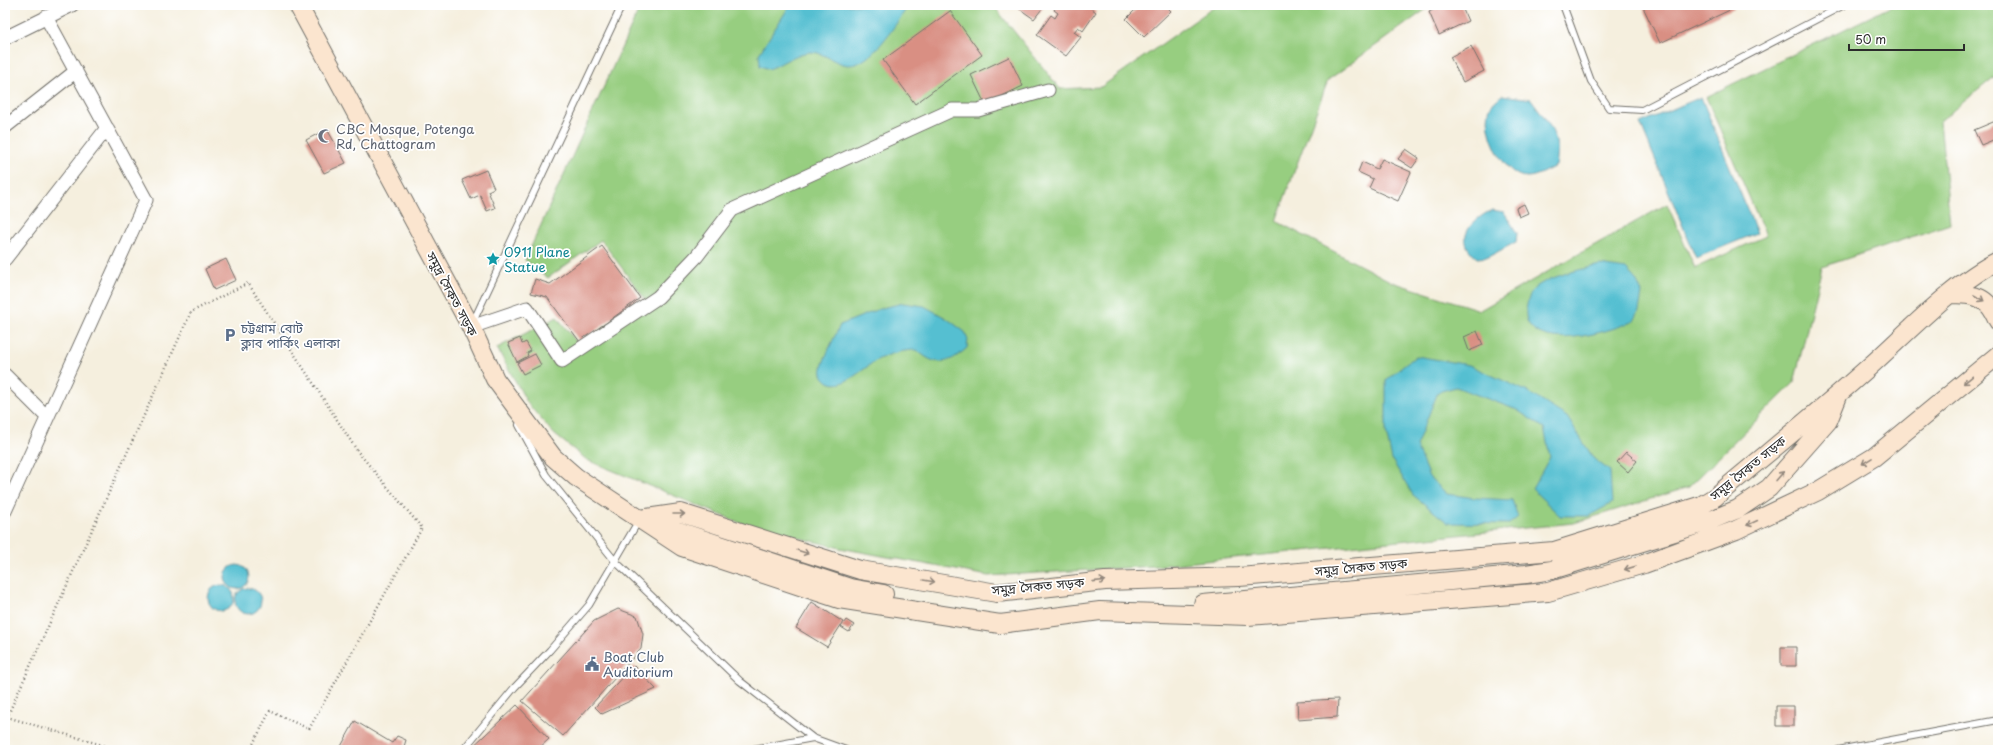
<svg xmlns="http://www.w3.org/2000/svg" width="2003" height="755" viewBox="0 0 2003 755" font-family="'Playpen Sans','Noto Sans Bengali',sans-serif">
<rect width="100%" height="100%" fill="#fff"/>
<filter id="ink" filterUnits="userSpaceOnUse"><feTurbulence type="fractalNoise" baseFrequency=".025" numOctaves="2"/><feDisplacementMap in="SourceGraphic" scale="8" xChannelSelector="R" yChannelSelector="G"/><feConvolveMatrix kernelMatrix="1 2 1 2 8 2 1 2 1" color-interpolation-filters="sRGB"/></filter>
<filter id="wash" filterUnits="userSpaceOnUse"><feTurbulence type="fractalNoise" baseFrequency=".012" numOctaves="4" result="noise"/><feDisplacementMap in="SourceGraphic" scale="16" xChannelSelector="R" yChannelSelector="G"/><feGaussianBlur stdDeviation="0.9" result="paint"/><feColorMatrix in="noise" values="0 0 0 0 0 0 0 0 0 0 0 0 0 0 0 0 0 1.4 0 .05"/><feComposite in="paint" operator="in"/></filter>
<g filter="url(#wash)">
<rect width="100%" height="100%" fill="#f5efde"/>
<path fill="#97ce80" stroke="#617c56" d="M641 5H993L1060 89 1101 87 1217 5H1432L1328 80 1276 221 1392 282 1480 310 1667 204 1695 268 1766 236 1706 97 1894 5H1998V74L1940 121 1950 224 1822 267 1794 383 1689 487 1574 523 1156 566 988 576 840 548 743 524 587 460 554 434 528 404 497 348 557 317 579 345 645 299 601 240 548 278 525 260Z"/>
<path fill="#55bfd1" stroke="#40757e" d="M790 5H909C896 23 872 66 848 65 835 64 824 52 811 52 798 52 780 65 769 69L760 66 759 54Z
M1502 95 1531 99C1547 121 1562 137 1556 166 1547 170 1537 177 1527 177 1503 178 1480 125 1491 106 1493 102 1499 98 1502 95Z
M1701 97 1757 233 1696 258 1640 123Z
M1492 210 1504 212 1517 233 1516 242 1488 257 1477 258C1453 239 1471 220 1492 210Z
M1600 265 1626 269 1636 280 1642 293 1639 311 1634 321C1610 331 1564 345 1539 333 1530 328 1525 321 1526 311 1527 304 1528 298 1532 291 1543 277 1583 269 1600 265Z
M903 303 924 306 946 318 965 332 968 339 967 348C949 364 936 368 917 350 905 350 892 353 881 358 867 363 840 396 825 379 822 376 821 372 822 368 823 360 836 334 840 325L882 308Z
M1416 356 1469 365 1526 391 1567 417 1594 459 1610 471 1612 503 1589 516H1560L1532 489 1550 457 1544 428 1517 410 1456 387 1438 392 1416 446 1429 477 1447 494 1475 498 1512 500 1518 517 1509 524 1448 523 1413 495 1392 460 1386 432V380Z
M225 577a12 12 0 1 1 24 0a12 12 0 1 1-24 0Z
M208 598a13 13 0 1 1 26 0a13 13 0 1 1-26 0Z
M235 601a13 13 0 1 1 26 0a13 13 0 1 1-26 0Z"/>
<g id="blocks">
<path fill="#d98f83" d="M1014 5H1045L1034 19Z
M1057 5H1087L1096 12 1083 31 1078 27 1074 32 1081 37 1066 56 1037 35 1051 15 1055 18 1058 13 1054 10Z
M1140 5H1165L1171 11 1144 37 1126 19Z
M1443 5H1461L1468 21 1439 35 1429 12Z
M1642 5H1733L1734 8 1660 43Z
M950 11 982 55 915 104 883 60Z
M1471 46 1484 71 1463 82 1450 57Z
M1009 57 1023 86 985 104 971 75Z
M1998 120V138L1981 145 1974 130Z
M327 129 346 163 324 173 306 140Z
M1406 149 1419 158 1412 168 1398 159Z
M1382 159 1411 172 1398 201 1369 188 1373 179 1358 172 1362 162 1377 169Z
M486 170 494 188 488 191 495 208 487 211 480 195 471 199 462 180Z
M1524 204 1528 213 1519 217 1516 208Z
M602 246 640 298 580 342 547 297 531 293 535 279 550 284Z
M226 259 236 280 214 290 205 269Z
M1477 331 1483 345 1469 351 1464 337Z
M520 338 522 344 526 342 531 351 527 353 528 356 517 362 508 343Z
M535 354 541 365 523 374 517 363Z
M1626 452 1637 461 1628 472 1617 462Z
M812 602 843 622 827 647 796 628Z
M618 609 637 616 643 634 641 649 563 736 522 701 594 621Z
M846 620 854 625 849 632 841 627Z
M1781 647H1796V666H1781Z
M634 666 656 689 602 714 595 707Z
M1338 699 1337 717 1298 720 1297 701Z
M517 705 549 739 537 750H469Z
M1776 706H1794V726H1776Z
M355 721 392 743 397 736 406 740 403 750H339Z"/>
</g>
</g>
<g filter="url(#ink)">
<use href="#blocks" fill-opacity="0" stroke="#72706a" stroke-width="1"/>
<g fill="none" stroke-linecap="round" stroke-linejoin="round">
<defs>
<path id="service" d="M1563 5 1591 81 1609 108 1642 110 1844 5
M472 324 622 5
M519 425 546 475 615 561 740 681 813 738 846 750
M463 750 514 688 550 650 589 605 639 520
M748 750 813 738
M1838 750 1998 720"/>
<path id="minor" d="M5 38 72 5
M5 127 76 71
M5 259 107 128
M471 327 527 308 562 361 658 297 697 256 732 210 952 110H978L1048 90
M5 375 47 417
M5 511 146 200 46 17"/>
<path id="secondary" d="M298 5 471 327 495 379 553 457 576 477 682 547 839 599 1000 624 1100 611 1248 616 1548 592 1644 564 1736 530 1818 491 1874 457 1998 355
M1950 294C1975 294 1988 296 1998 321
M640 519 681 513 860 570 997 593 1105 581 1239 577 1554 551 1702 505 1715 497C1766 454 1819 412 1869 367 1906 334 1955 282 1998 261
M660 525 850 588 884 594
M1203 604 1526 574 1552 570 1704 523 1738 509 1769 488 1828 421 1838 396"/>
</defs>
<use href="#service" stroke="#72706a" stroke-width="8"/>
<use href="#minor" stroke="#72706a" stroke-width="15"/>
<use href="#secondary" stroke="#72706a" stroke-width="20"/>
<path stroke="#72706a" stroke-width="2.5" stroke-dasharray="1 3" stroke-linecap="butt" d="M119 750 7 717 191 312 248 283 358 452 422 528 309 729 270 711 250 750"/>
<use href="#service" stroke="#fff" stroke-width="6"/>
<use href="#minor" stroke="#fff" stroke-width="13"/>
<use href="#secondary" stroke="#fbe5cf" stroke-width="18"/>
</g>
<defs><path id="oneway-shaft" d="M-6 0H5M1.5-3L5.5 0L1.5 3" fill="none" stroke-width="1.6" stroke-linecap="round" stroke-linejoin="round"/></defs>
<g stroke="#93887d">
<use href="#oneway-shaft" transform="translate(1979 298) rotate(30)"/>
<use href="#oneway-shaft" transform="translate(1968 380) rotate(141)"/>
<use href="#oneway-shaft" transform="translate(1867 461) rotate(148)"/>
<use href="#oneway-shaft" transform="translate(1780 476) rotate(-49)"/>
<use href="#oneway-shaft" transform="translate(679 514)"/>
<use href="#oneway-shaft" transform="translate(1752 523) rotate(155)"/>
<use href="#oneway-shaft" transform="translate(803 552) rotate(18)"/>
<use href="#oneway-shaft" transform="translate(1630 568) rotate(164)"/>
<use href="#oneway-shaft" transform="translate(929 581) rotate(9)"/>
<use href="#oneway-shaft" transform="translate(1099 581) rotate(-6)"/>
</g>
</g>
<defs>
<symbol id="mosque-bare" viewBox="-9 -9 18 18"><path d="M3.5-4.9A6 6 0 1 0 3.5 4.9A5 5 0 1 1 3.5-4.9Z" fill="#6b7280" stroke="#fff" stroke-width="2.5" paint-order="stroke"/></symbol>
<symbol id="sight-bare" viewBox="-9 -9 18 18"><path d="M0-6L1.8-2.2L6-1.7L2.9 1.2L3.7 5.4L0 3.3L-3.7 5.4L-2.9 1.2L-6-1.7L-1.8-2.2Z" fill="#0f9aa8" stroke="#fff" stroke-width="2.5" paint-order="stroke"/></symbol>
<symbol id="parking-bare" viewBox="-9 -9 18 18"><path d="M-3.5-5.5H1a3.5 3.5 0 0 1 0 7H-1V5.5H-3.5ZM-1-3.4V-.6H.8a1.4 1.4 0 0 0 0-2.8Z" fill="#5c6f8a" stroke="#fff" stroke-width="2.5" paint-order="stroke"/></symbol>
<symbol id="civic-bare" viewBox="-9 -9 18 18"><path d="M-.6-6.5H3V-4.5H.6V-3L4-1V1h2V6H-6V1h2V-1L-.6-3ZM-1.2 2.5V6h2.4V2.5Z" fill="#5c6f8a" stroke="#fff" stroke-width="2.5" paint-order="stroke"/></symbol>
</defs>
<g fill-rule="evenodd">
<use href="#mosque-bare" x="315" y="126" width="20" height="20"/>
<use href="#sight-bare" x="483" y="249" width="20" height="20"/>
<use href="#parking-bare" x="220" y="325" width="20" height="20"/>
<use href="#civic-bare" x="582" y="654" width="20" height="20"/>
</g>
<g text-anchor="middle" stroke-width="3.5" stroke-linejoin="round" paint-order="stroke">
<g font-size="13" fill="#5b616d" stroke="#fff" text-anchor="start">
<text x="336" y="134">CBC Mosque, Potenga<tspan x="336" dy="15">Rd, Chattogram</tspan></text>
</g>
<g font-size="13" fill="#0d838f" stroke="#fff" text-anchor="start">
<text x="504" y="257">0911 Plane<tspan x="504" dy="15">Statue</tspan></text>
</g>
<g font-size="13" fill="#2b2b2b" stroke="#fff">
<text transform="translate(452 294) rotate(62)" y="5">সমুদ্র সৈকত সড়ক</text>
<text transform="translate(1748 468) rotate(-39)" y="5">সমুদ্র সৈকত সড়ক</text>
<text transform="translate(1361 567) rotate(-5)" y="5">সমুদ্র সৈকত সড়ক</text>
<text transform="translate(1038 586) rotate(-5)" y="5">সমুদ্র সৈকত সড়ক</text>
</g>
<g font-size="13" fill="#4e5e75" stroke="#fff" text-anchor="start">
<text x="241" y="333">চট্টগ্রাম বোট<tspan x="241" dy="15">ক্লাব পার্কিং এলাকা</tspan></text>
<text x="603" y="662">Boat Club<tspan x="603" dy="15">Auditorium</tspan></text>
</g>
</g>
<rect width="2003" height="755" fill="none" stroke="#fff" stroke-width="20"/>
<path d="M1849 44v6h115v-6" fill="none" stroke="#2b2b2b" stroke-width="2"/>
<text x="1855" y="44" font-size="12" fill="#2b2b2b" stroke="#ffffff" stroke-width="3" paint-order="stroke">50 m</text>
</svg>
